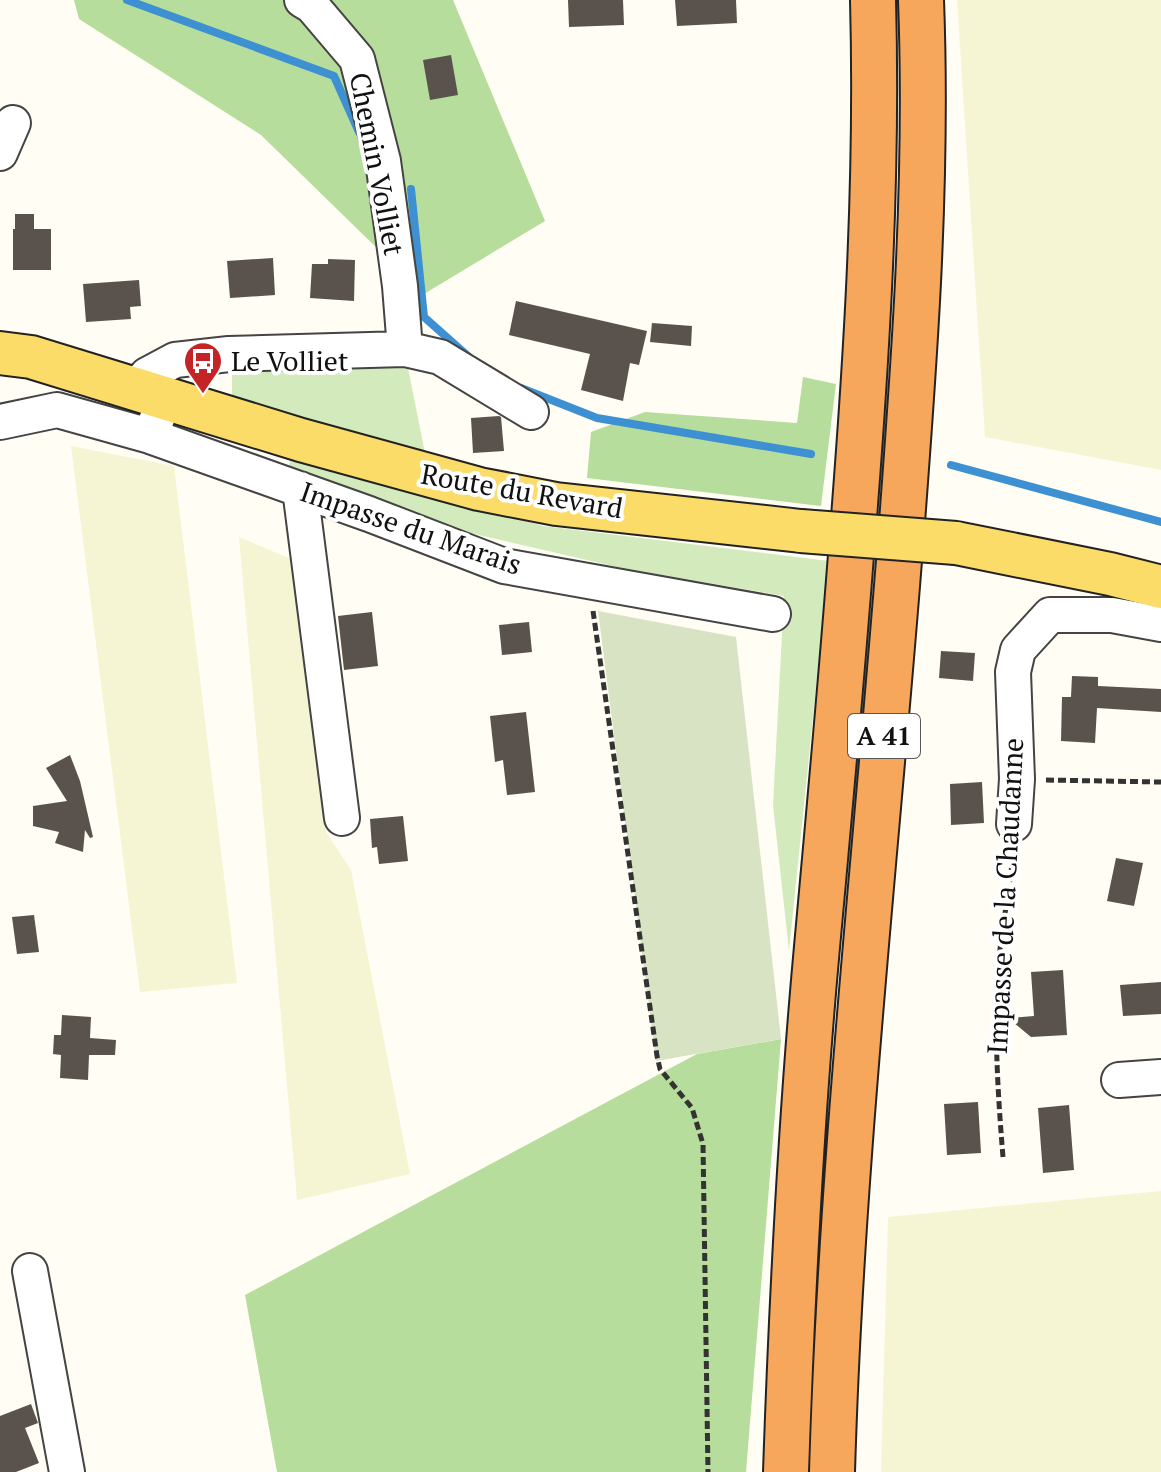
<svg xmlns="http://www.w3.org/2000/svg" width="1161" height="1472" viewBox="0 0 1161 1472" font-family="'PT Serif',serif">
<rect width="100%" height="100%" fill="#fffdf4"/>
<path fill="#f6f5d3" d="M957 0H1161V470L985 437Z
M71 446 174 466 237 983 140 992Z
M239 537 291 559 326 832 351 870 410 1174 297 1200Z
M1161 1191V1472H881L888 1217Z"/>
<path fill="#d3ebbc" d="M232 362 408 368 425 453 232 399Z
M291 457 543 526 829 561 789 951 773 805 784 596 617 567 462 531 288 469Z"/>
<path fill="#b6dd9b" d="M74 0H453L545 221 424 294 261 135 79 19Z
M803 377 836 384 821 506 587 478 591 432 645 412 797 423Z
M781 1039 746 1472H277L245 1295 697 1054Z"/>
<path fill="#d8e3c3" d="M598 611 736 637 781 1039 656 1061Z"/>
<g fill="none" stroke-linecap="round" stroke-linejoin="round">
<path stroke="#3d90d1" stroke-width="8" d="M127 0 334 76 359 132
M411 189 424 317 469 357
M521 388 597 418 811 454
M951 465 1161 522"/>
</g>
<path fill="#5a524d" d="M568 0H623L624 25 569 27Z
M675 0H736L737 23 677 26Z
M451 55 458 95 430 100 423 60Z
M15 214H34V229H51V270H13V229H15Z
M273 258 275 295 230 298 227 261Z
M328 259 355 260 354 301 310 298 312 264H328Z
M139 280 141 306 130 307 131 319 86 322 83 284Z
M516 301 647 331 639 365 630 363 623 401 581 390 590 354 509 335Z
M652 323 692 326 691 346 650 342Z
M499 416 501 417 504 451 473 453 471 418Z
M372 612 378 666 344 670 338 616Z
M529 622 532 652 502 655 499 625Z
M941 651 975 653 973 681 939 678Z
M1072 676 1098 677V686L1161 689V712L1097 708 1095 743 1061 741 1062 697H1071Z
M526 712 535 792 507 795 503 760 495 762 490 716Z
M70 755 80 781 93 837 90 838 85 830 83 852 55 843 59 832 33 826V806L67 801 46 768Z
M982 782 984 823 951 825 950 784Z
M403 816 408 861 379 864 377 847 372 848 370 819Z
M1116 858 1143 863 1134 906 1107 901Z
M34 915 39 952 17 954 12 917Z
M1063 970 1067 1035 1031 1037 1008 1018 1034 1016 1031 972Z
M1161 982V1014L1123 1016 1120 985Z
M62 1015 91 1017 90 1038 116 1040 115 1055H89L88 1080 60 1078 61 1055 53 1054 54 1035H61Z
M978 1102 981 1153 947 1155 944 1104Z
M1069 1105 1074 1170 1043 1173 1038 1108Z
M31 1404 38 1423 25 1428 39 1463 16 1472H0V1416Z"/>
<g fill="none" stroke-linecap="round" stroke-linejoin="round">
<defs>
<path id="minor" d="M302 0 312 6 357 59 383 161 400 286 405 349
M0 153 13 123
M136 388 147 375 175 360 229 354 405 349 440 357 531 412
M0 422 57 410 150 436 158 416
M150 436 369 514 504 566 773 614
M300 489 342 818
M1014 824 1017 779 1013 672 1018 650 1050 615H1112L1161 624
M1119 1080 1161 1077
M30 1271 67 1472"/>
<path id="major" d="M0 353 31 357 301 440 479 489 556 504 801 531
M956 543 1110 574 1161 587"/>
<path id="highway" d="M786 1472C792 1297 801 1121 817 947 829 816 841 686 851 555 866 370 878 186 873 0
M832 1472C841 1163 876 856 900 548 914 366 928 183 921 0"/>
</defs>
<use href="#minor" stroke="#444" stroke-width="38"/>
<use href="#major" stroke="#222" stroke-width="46"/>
<use href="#highway" stroke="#222" stroke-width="48"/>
<path stroke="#333" stroke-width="5" stroke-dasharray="8 4" stroke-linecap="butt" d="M593 611 657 1056 660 1069 692 1108 703 1144 708 1472
M1046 780 1161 782
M1003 1157C998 1096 994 1035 998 973 1000 933 1010 892 1013 852"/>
<use href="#minor" stroke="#fff" stroke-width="34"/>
<use href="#major" stroke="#fbdc69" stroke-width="42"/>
<use href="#highway" stroke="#f7a75b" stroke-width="44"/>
<defs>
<path id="major-bridge" d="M801 531 956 543"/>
</defs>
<use href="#major-bridge" stroke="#222" stroke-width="46" stroke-linecap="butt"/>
<use href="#major-bridge" stroke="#fbdc69" stroke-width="42"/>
</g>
<defs>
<symbol id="bus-pin" viewBox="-11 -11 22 30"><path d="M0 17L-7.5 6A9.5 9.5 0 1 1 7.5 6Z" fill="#c52426" stroke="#fff"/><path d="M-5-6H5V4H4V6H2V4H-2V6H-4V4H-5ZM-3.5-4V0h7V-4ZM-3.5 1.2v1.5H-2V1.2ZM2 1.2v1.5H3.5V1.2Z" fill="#fff"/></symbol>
</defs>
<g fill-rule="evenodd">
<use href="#bus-pin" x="181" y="339" width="44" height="60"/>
</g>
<g text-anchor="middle" stroke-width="8" stroke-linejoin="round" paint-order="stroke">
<rect fill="#fff" stroke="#585858" stroke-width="2" x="848" y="714" width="72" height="44" rx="6"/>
<g font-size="26" font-weight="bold" fill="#111">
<text x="884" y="745">A 41</text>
</g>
<g font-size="28" fill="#111" stroke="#fff">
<text transform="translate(377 164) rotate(79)" y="10">Chemin Volliet</text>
<text transform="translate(522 491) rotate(10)" y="10">Route du Revard</text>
<text transform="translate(411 528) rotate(19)" y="10">Impasse du Marais</text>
<text transform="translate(1005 896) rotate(-87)" y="10">Impasse de la Chaudanne</text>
</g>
<g font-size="28" fill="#111" stroke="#fff" text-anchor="start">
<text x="231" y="371">Le Volliet</text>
</g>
</g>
</svg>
